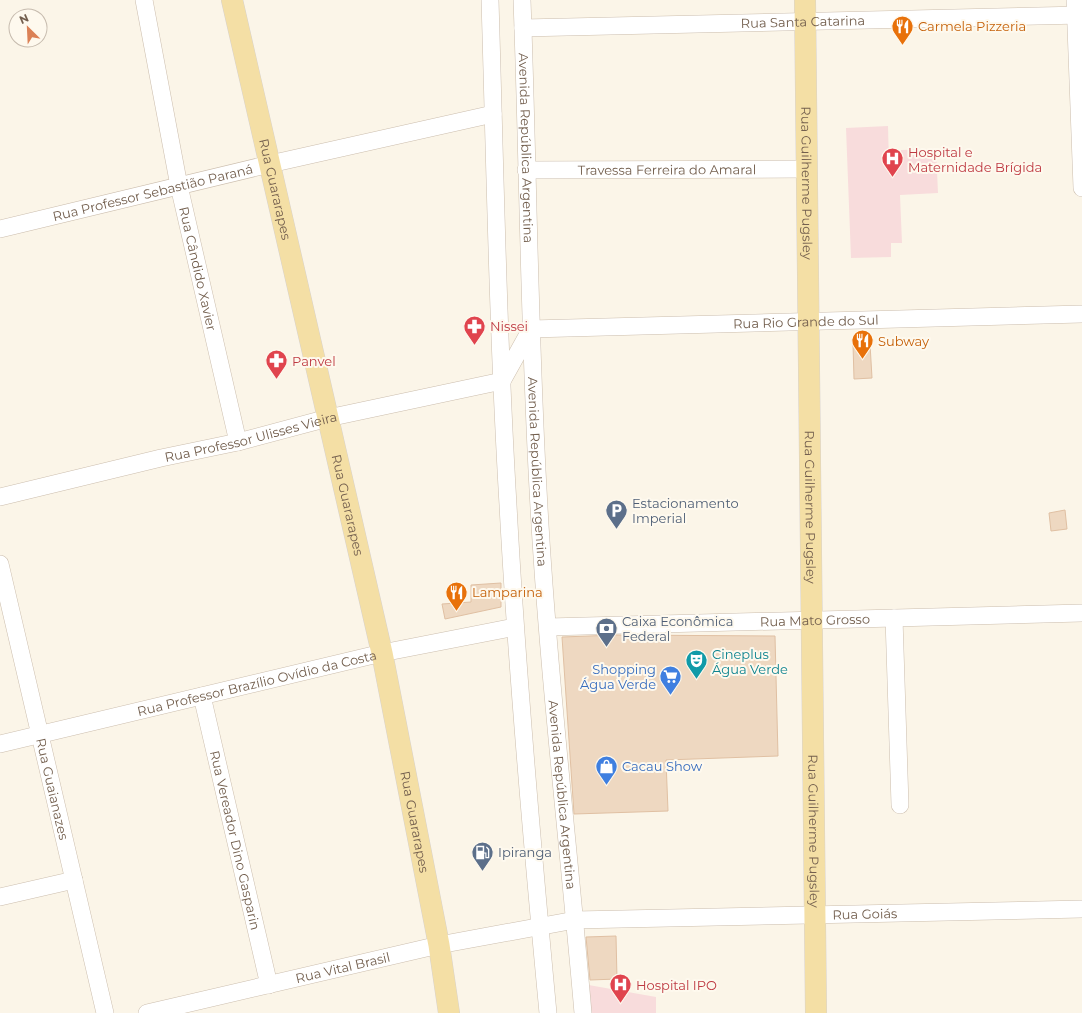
<svg xmlns="http://www.w3.org/2000/svg" width="1082" height="1013" viewBox="0 0 1082 1013" font-family="Montserrat,sans-serif">
<rect width="100%" height="100%" fill="#fbf5e8"/>
<path fill="#f8dcdc" d="M888 126 889 164 901 163V150L936 149 938 193 900 195 902 243H891V257L851 258 846 128Z
M583 984 656 997V1013H587Z"/>
<path fill="#eed8c1" stroke="#e0c0a3" d="M853 344H870L872 378 854 379Z
M1065 510 1067 529 1051 531 1049 513Z
M501 583V607L445 619 442 604 471 602V585Z
M616 635 775 636 778 756 666 760 668 811 574 814 562 637Z
M616 936 617 979 590 980 586 937Z"/>
<g fill="none" stroke-linecap="round" stroke-linejoin="round">
<defs>
<g id="minor">
<path id="s1" d="M144 0 179 186 238 442"/>
<path d="M490 0C495 168 498 337 508 505 517 674 532 844 548 1013"/>
<path id="s2" d="M522 0C528 163 529 326 538 489 547 664 568 839 583 1013"/>
<path d="M1075 0 1082 188"/>
<path id="s3" d="M523 28 1082 15"/>
<path id="s4" d="M526 170 807 169"/>
<path id="s5" d="M0 229 270 164 493 114"/>
<path id="s6" d="M531 329 1082 314"/>
<path id="s7" d="M0 497 161 458 238 442 328 418 502 381 531 329"/>
<path id="s8" d="M0 564 105 1013"/>
<path d="M894 618 900 805"/>
<path id="s9" d="M548 627 1082 613"/>
<path id="s10" d="M202 696 269 985"/>
<path id="s11" d="M0 744 382 653 515 627"/>
<path d="M0 897 74 880"/>
<path id="s12" d="M147 1013 439 945 575 920 1082 909"/>
</g>
<g id="major">
<path id="s13" d="M232 0 382 653 439 945 449 1013"/>
<path id="s14" d="M805 0 816 1013"/>
</g>
</defs>
<use href="#minor" stroke="#ccbeae" stroke-width="18"/>
<use href="#major" stroke="#d8d2cd" stroke-width="22"/>
<use href="#minor" stroke="#fff" stroke-width="17"/>
<use href="#major" stroke="#f4dfa5" stroke-width="21"/>
</g>
<defs>
<symbol id="restaurant-pin" viewBox="-11 -11 22 30"><path d="M0 17L-7.5 6A9.5 9.5 0 1 1 7.5 6Z" fill="#e8710a" stroke="#fef9ee"/><path d="M-5-6h1v4h1v-4h1v4h1v-4h1v5L-1.5 .5V6h-2V.5L-5-1ZM5-6V6H3V1.5H1.5Q1.5-4 5-6Z" fill="#fff"/></symbol>
<symbol id="hospital-pin" viewBox="-11 -11 22 30"><path d="M0 17L-7.5 6A9.5 9.5 0 1 1 7.5 6Z" fill="#e0444e" stroke="#fef9ee"/><path d="M-5-5h3v3.5h4V-5h3V5h-3V1.5h-4V5h-3Z" fill="#fff"/></symbol>
<symbol id="pharmacy-pin" viewBox="-11 -11 22 30"><path d="M0 17L-7.5 6A9.5 9.5 0 1 1 7.5 6Z" fill="#e0444e" stroke="#fef9ee"/><path d="M-2-6h4v4h4v4h-4v4h-4v-4h-4v-4h4Z" fill="#fff"/></symbol>
<symbol id="parking-pin" viewBox="-11 -11 22 30"><path d="M0 17L-7.5 6A9.5 9.5 0 1 1 7.5 6Z" fill="#5c6f8a" stroke="#fef9ee"/><path d="M-3.5-5.5H1a3.5 3.5 0 0 1 0 7H-1V5.5H-3.5ZM-1-3.4V-.6H.8a1.4 1.4 0 0 0 0-2.8Z" fill="#fff"/></symbol>
<symbol id="bank-pin" viewBox="-11 -11 22 30"><path d="M0 17L-7.5 6A9.5 9.5 0 1 1 7.5 6Z" fill="#5c6f8a" stroke="#fef9ee"/><path d="M-6-4H6V4H-6ZM0-2.3a2.3 2.3 0 1 0 0 4.6a2.3 2.3 0 1 0 0-4.6Z" fill="#fff"/></symbol>
<symbol id="theatre-pin" viewBox="-11 -11 22 30"><path d="M0 17L-7.5 6A9.5 9.5 0 1 1 7.5 6Z" fill="#0f9aa8" stroke="#fef9ee"/><path d="M-5-5.5Q0-4 5-5.5V0Q5 5 0 6Q-5 5-5 0ZM-3.3-2.5H-1v1.5H-3.3ZM1-2.5H3.3v1.5H1ZM-2.8 1Q0 5.5 2.8 1Z" fill="#fff"/></symbol>
<symbol id="supermarket-pin" viewBox="-11 -11 22 30"><path d="M0 17L-7.5 6A9.5 9.5 0 1 1 7.5 6Z" fill="#3f7fe0" stroke="#fef9ee"/><path d="M-6-5.5h2.5l.6 2H6L4.5 2H-2.5L-4.4-4H-6ZM-1.5 3.2a1.3 1.3 0 1 0 .1 0ZM3 3.2a1.3 1.3 0 1 0 .1 0Z" fill="#fff"/></symbol>
<symbol id="shop-pin" viewBox="-11 -11 22 30"><path d="M0 17L-7.5 6A9.5 9.5 0 1 1 7.5 6Z" fill="#3f7fe0" stroke="#fef9ee"/><path d="M-5-2.5h2.3a2.7 3.5 0 0 1 5.4 0H5L5.5 6h-11ZM-1.5-2.5h3a1.5 2.3 0 0 0-3 0Z" fill="#fff"/></symbol>
<symbol id="fuel-pin" viewBox="-11 -11 22 30"><path d="M0 17L-7.5 6A9.5 9.5 0 1 1 7.5 6Z" fill="#5c6f8a" stroke="#fef9ee"/><path d="M-5.5-6h7V0h2V4h1.3V-2.5L3-4.5l.8-.8L6-3V5H2.5V1h-1V6h-7ZM-4.2-4.7v3.2H.2V-4.7Z" fill="#fff"/></symbol>
</defs>
<g fill-rule="evenodd">
<use href="#restaurant-pin" x="890" y="14" width="25" height="34"/>
<use href="#hospital-pin" x="880" y="146" width="25" height="34"/>
<use href="#pharmacy-pin" x="462" y="314" width="25" height="34"/>
<use href="#restaurant-pin" x="850" y="328" width="25" height="34"/>
<use href="#pharmacy-pin" x="264" y="348" width="25" height="34"/>
<use href="#parking-pin" x="604" y="498" width="25" height="34"/>
<use href="#restaurant-pin" x="444" y="580" width="25" height="34"/>
<use href="#bank-pin" x="594" y="616" width="25" height="34"/>
<use href="#theatre-pin" x="684" y="648" width="25" height="34"/>
<use href="#supermarket-pin" x="658" y="664" width="25" height="34"/>
<use href="#shop-pin" x="594" y="754" width="25" height="34"/>
<use href="#fuel-pin" x="470" y="840" width="25" height="34"/>
<use href="#hospital-pin" x="608" y="972" width="25" height="34"/>
</g>
<g text-anchor="middle" stroke-width="4" stroke-linejoin="round" paint-order="stroke">
<g font-size="13" fill="#735f4e" stroke="#fef9ee">
<text dy="5" stroke="none"><textPath href="#s3" startOffset="280">Rua Santa Catarina</textPath></text>
<text dy="5" stroke="none"><textPath href="#s2" startOffset="148">Avenida República Argentina</textPath></text>
<text dy="5" stroke="none"><textPath href="#s4" startOffset="141">Travessa Ferreira do Amaral</textPath></text>
<text dy="5" stroke="none"><textPath href="#s14" startOffset="183">Rua Guilherme Pugsley</textPath></text>
<text dy="5" stroke="none"><textPath href="#s13" startOffset="194">Rua Guararapes</textPath></text>
<text dy="5" stroke="none"><textPath href="#s5" startOffset="157">Rua Professor Sebastião Paraná</textPath></text>
<text dy="5" stroke="none"><textPath href="#s1" startOffset="274">Rua Cândido Xavier</textPath></text>
<text dy="5" stroke="none"><textPath href="#s6" startOffset="275">Rua Rio Grande do Sul</textPath></text>
<text dy="5" stroke="none"><textPath href="#s7" startOffset="258">Rua Professor Ulisses Vieira</textPath></text>
<text dy="5" stroke="none"><textPath href="#s2" startOffset="472">Avenida República Argentina</textPath></text>
<text dy="5" stroke="none"><textPath href="#s13" startOffset="518">Rua Guararapes</textPath></text>
<text dy="5" stroke="none"><textPath href="#s14" startOffset="507">Rua Guilherme Pugsley</textPath></text>
<text dy="5" stroke="none"><textPath href="#s9" startOffset="267">Rua Mato Grosso</textPath></text>
<text dy="5" stroke="none"><textPath href="#s11" startOffset="264">Rua Professor Brazílio Ovídio da Costa</textPath></text>
<text dy="5" stroke="none"><textPath href="#s8" startOffset="231">Rua Guaianazes</textPath></text>
<text dy="5" stroke="none"><textPath href="#s2" startOffset="796">Avenida República Argentina</textPath></text>
<text dy="5" stroke="none"><textPath href="#s13" startOffset="842">Rua Guararapes</textPath></text>
<text dy="5" stroke="none"><textPath href="#s14" startOffset="831">Rua Guilherme Pugsley</textPath></text>
<text dy="5" stroke="none"><textPath href="#s10" startOffset="148">Rua Vereador Dino Gasparin</textPath></text>
<text dy="5" stroke="none"><textPath href="#s12" startOffset="728">Rua Goiás</textPath></text>
<text dy="5" stroke="none"><textPath href="#s12" startOffset="201">Rua Vital Brasil</textPath></text>
</g>
<g font-size="13" fill="#c56008" stroke="#fef9ee" text-anchor="start">
<text x="918" y="31">Carmela Pizzeria</text>
<text x="878" y="346">Subway</text>
<text x="472" y="597">Lamparina</text>
</g>
<g font-size="13" fill="#be3a42" stroke="#fef9ee" text-anchor="start">
<text x="908" y="157">Hospital e<tspan x="908" dy="15">Maternidade Brígida</tspan></text>
<text x="490" y="331">Nissei</text>
<text x="292" y="366">Panvel</text>
<text x="636" y="990">Hospital IPO</text>
</g>
<g font-size="13" fill="#4e5e75" stroke="#fef9ee" text-anchor="start">
<text x="632" y="508">Estacionamento<tspan x="632" dy="15">Imperial</tspan></text>
<text x="622" y="626">Caixa Econômica<tspan x="622" dy="15">Federal</tspan></text>
<text x="498" y="857">Ipiranga</text>
</g>
<g font-size="13" fill="#0d838f" stroke="#fef9ee" text-anchor="start">
<text x="712" y="659">Cineplus<tspan x="712" dy="15">Água Verde</tspan></text>
</g>
<g font-size="13" fill="#366cbe" stroke="#fef9ee" text-anchor="end">
<text x="656" y="674">Shopping<tspan x="656" dy="15">Água Verde</tspan></text>
<text x="622" y="771" text-anchor="start">Cacau Show</text>
</g>
</g>
<g transform="translate(28 28) rotate(336)"><circle r="19" fill="#fef9ee" stroke="#c6bbae"/>
<path d="M0-3L7 15L0 10L-7 15Z" fill="#db8156"/>
<text y="-6" font-size="11" font-weight="bold" text-anchor="middle" fill="#735f4e">N</text>
</g>
</svg>
